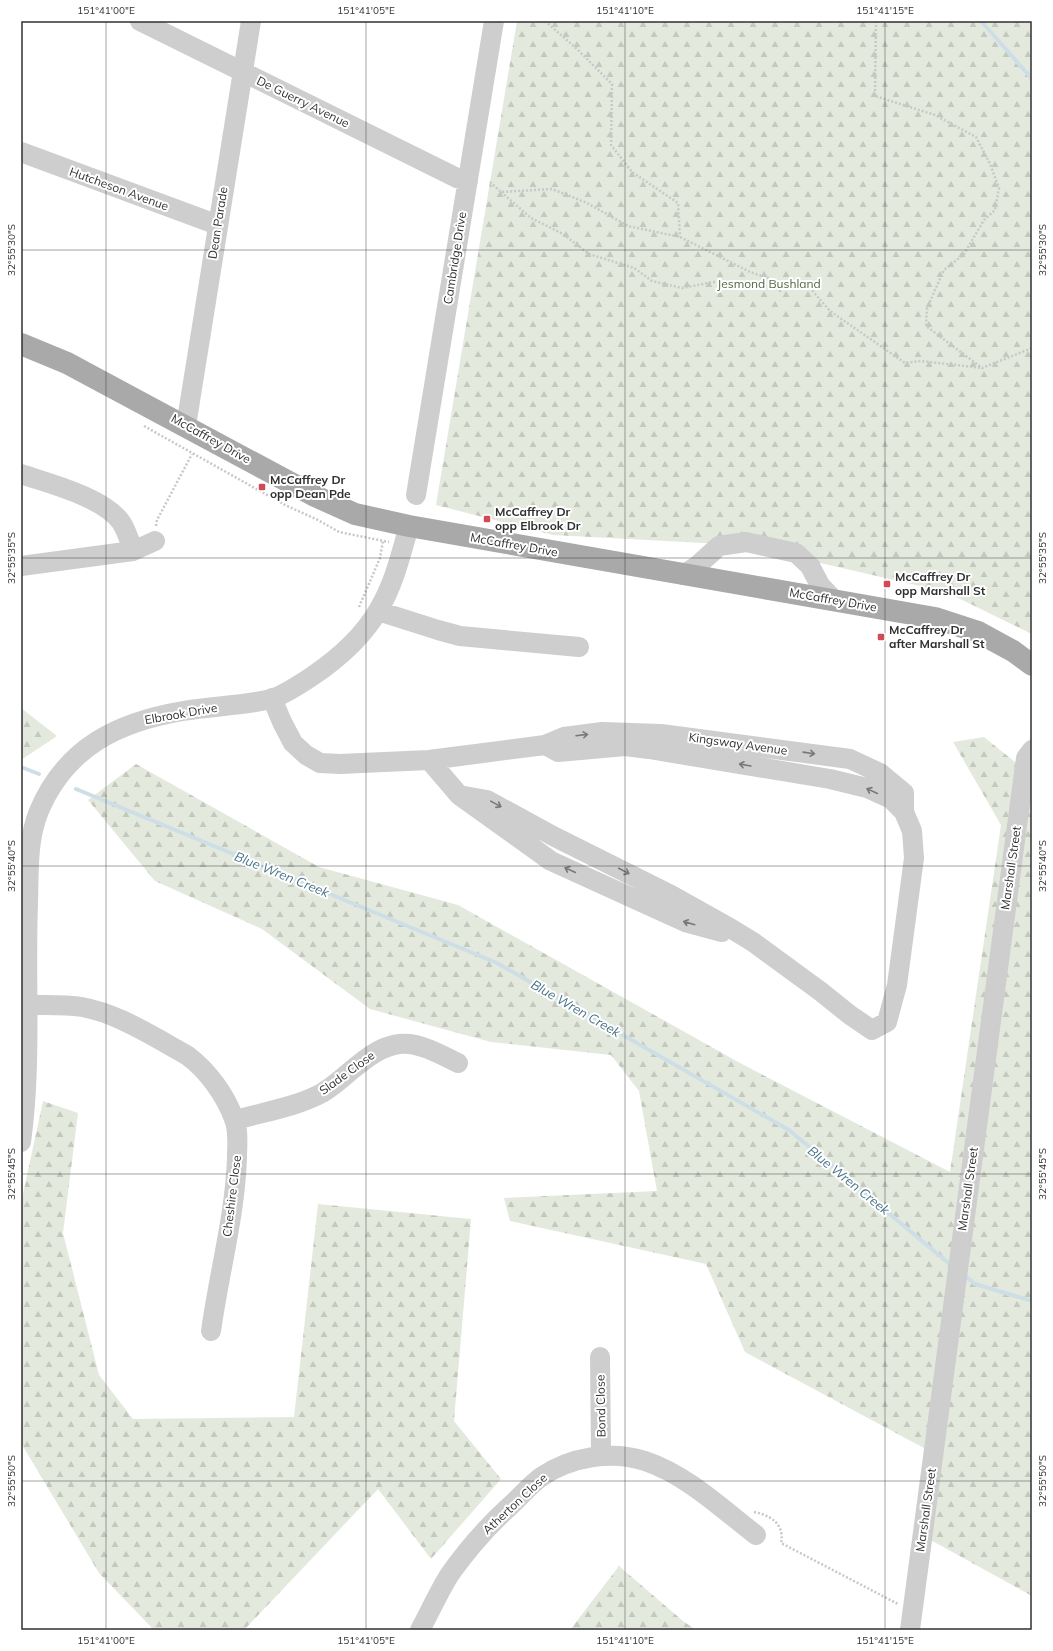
<svg xmlns="http://www.w3.org/2000/svg" width="1053" height="1651" viewBox="0 0 1053 1651" font-family="Mulish,sans-serif">
<defs>
<pattern id="forest-firs" width="22" height="20" patternUnits="userSpaceOnUse"><rect width="22" height="20" fill="#e4e9de"/><path d="M5 1l3.5 6h-7zM16 11l3.5 6h-7z" fill="#c4c8bf"/></pattern>
</defs>
<rect width="100%" height="100%" fill="#fff"/>
<path fill="url(#forest-firs)" d="M517 21H1032V634L946 592 742 545 553 535 436 505Z
M21 708 57 736 21 760Z
M1032 733V1596L927 1538 935 1454 745 1352 706 1264 510 1221 504 1198 657 1191 639 1091 611 1055 491 1042 370 1009 262 929 155 881 88 800 136 764 319 867 458 905 740 1063 950 1172 1001 825 953 742 984 737 1020 766Z
M43 1101 78 1113 63 1233 99 1375 133 1419 294 1417 318 1204 471 1219 454 1421 501 1479 431 1559 378 1489 244 1630H154L99 1573 21 1443V1203Z
M619 1566 683 1621 696 1630H570Z"/>
<g fill="none" stroke-linecap="round" stroke-linejoin="round">
<path stroke="#cddee7" stroke-width="4" d="M981 21 1032 79
M21 767 39 774
M76 789 497 963 789 1130 952 1266
M964 1275 975 1284 1032 1301"/>
<path stroke="#c8c8c8" stroke-width="2.5" stroke-dasharray="2 2" stroke-linecap="butt" d="M545 21 577 49 612 84 611 145 632 172 678 203 680 237
M876 21 875 96 935 115 976 137 990 164 999 188 995 210 984 220 964 254 944 270 927 308 926 326 982 368 1032 348
M490 182 501 192 552 189 587 203 628 226 680 237 750 272 789 285
M501 192 531 218 563 234 589 254 634 268 652 281 682 288 713 282 755 284 778 288 780 291C788 282 800 286 810 288L830 311 905 363 921 361 982 368
M144 426 285 505 318 520 339 532 389 542
M156 526 157 520 192 454
M359 607 380 558 383 541
M754 1512C770 1515 785 1524 781 1543L898 1604"/>
<path stroke="#cecece" stroke-width="20" d="M140 21 457 178 468 181
M21 152 218 225
M186 426 251 21
M21 474C50 484 103 497 121 522 127 531 130 542 133 551
M416 495 494 21
M21 566 133 551 155 541
M683 575 698 565 719 546 746 542 796 553 810 566 820 585 834 600
M378 611 438 630 460 636 579 647
M272 698 282 722 293 743 306 755 320 763 340 764 429 760 545 745 564 737 602 732 661 734 850 759 880 773 904 793V812L912 831 914 858 897 985 887 1022 872 1030 850 1015 820 991 753 942 730 928 671 895 553 836 487 800 459 795
M545 745 558 752 625 746 649 749 830 779 867 788 891 799 904 812
M429 760 459 795 551 861 685 922 722 932
M27 1005C45 1005 64 1004 82 1007 110 1012 137 1027 162 1041 170 1046 180 1051 188 1056 208 1071 226 1096 234 1119 239 1130 237 1146 237 1158 235 1216 219 1273 211 1331
M235 1120C264 1112 296 1107 322 1093 336 1085 346 1074 358 1065 398 1032 416 1042 458 1063
M21 1142C32 1063 25 982 28 903 29 872 27 840 39 811 66 747 118 722 183 711 212 706 242 706 271 699 284 695 299 685 311 677 338 659 363 637 379 609 394 584 401 554 409 526
M600 1357 601 1455
M420 1630C430 1612 439 1591 450 1574 467 1550 488 1526 510 1506 520 1497 530 1485 541 1477 570 1457 611 1450 645 1461 687 1475 722 1509 756 1535
M910 1630 1026 758 1032 750"/>
<path stroke="#a9a9a9" stroke-width="22" d="M21 344 67 363 315 496 355 514 409 526 935 618 978 632 1013 651 1032 665"/>
</g>
<defs><path id="oneway-shaft" d="M-6 0H5M1.5-3L5.5 0L1.5 3" fill="none" stroke-width="1.6" stroke-linecap="round" stroke-linejoin="round"/></defs>
<g stroke="#787878">
<use href="#oneway-shaft" transform="translate(582 735) rotate(-7)"/>
<use href="#oneway-shaft" transform="translate(809 753) rotate(8)"/>
<use href="#oneway-shaft" transform="translate(745 765) rotate(-170)"/>
<use href="#oneway-shaft" transform="translate(872 791) rotate(-155)"/>
<use href="#oneway-shaft" transform="translate(496 804) rotate(29)"/>
<use href="#oneway-shaft" transform="translate(570 870) rotate(-155)"/>
<use href="#oneway-shaft" transform="translate(624 871) rotate(27)"/>
<use href="#oneway-shaft" transform="translate(689 923) rotate(-164)"/>
</g>
<path fill="none" stroke="#313131" stroke-width="1" stroke-opacity="0.45" d="M106 21V1630M366 21V1630M625 21V1630M885 21V1630M21 250H1032M21 558H1032M21 866H1032M21 1174H1032M21 1481H1032"/>
<g fill="#d14a58" stroke="#fff" stroke-width="1.5">
<rect x="258" y="483" width="8" height="8" rx="2"/>
<rect x="483" y="515" width="8" height="8" rx="2"/>
<rect x="883" y="580" width="8" height="8" rx="2"/>
<rect x="877" y="633" width="8" height="8" rx="2"/>
</g>
<g text-anchor="middle" stroke-width="4" stroke-linejoin="round" paint-order="stroke">
<g font-size="12" fill="#313131" stroke="#fff">
<text transform="translate(303 102) rotate(26)" y="4">De Guerry Avenue</text>
<text transform="translate(119 189) rotate(20)" y="4">Hutcheson Avenue</text>
<text transform="translate(218 223) rotate(-81)" y="4">Dean Parade</text>
<text transform="translate(455 258) rotate(-81)" y="4">Cambridge Drive</text>
<text transform="translate(211 439) rotate(29)" y="4">McCaffrey Drive</text>
<text transform="translate(514 545) rotate(10)" y="4">McCaffrey Drive</text>
<text transform="translate(833 600) rotate(10)" y="4">McCaffrey Drive</text>
<text transform="translate(181 714) rotate(-10)" y="4">Elbrook Drive</text>
<text transform="translate(738 744) rotate(8)" y="4">Kingsway Avenue</text>
<text transform="translate(1011 868) rotate(-82)" y="4">Marshall Street</text>
<text transform="translate(347 1073) rotate(-36)" y="4">Slade Close</text>
<text transform="translate(968 1189) rotate(-82)" y="4">Marshall Street</text>
<text transform="translate(232 1196) rotate(-83)" y="4">Cheshire Close</text>
<text transform="translate(601 1406) rotate(-91)" y="4">Bond Close</text>
<text transform="translate(515 1504) rotate(-43)" y="4">Atherton Close</text>
<text transform="translate(926 1510) rotate(-82)" y="4">Marshall Street</text>
</g>
<g font-size="12" fill="#566843" stroke="#fff">
<text x="769" y="288">Jesmond Bushland</text>
</g>
<g font-size="12" font-weight="bold" fill="#313131" stroke="#fff" text-anchor="start">
<text x="270" y="484">McCaffrey Dr<tspan x="270" dy="14">opp Dean Pde</tspan></text>
<text x="495" y="516">McCaffrey Dr<tspan x="495" dy="14">opp Elbrook Dr</tspan></text>
<text x="895" y="581">McCaffrey Dr<tspan x="895" dy="14">opp Marshall St</tspan></text>
<text x="889" y="634">McCaffrey Dr<tspan x="889" dy="14">after Marshall St</tspan></text>
</g>
<g font-size="13" font-style="italic" fill="#48738a" stroke="#fff">
<text transform="translate(282 874) rotate(22)" y="5">Blue Wren Creek</text>
<text transform="translate(576 1008) rotate(30)" y="5">Blue Wren Creek</text>
<text transform="translate(849 1180) rotate(39)" y="5">Blue Wren Creek</text>
</g>
</g>
<rect width="1053" height="1651" fill="none" stroke="#ffffff" stroke-width="44"/>
<rect x="22" y="22" width="1009" height="1607" fill="none" stroke="#313131" stroke-width="1.5"/>
<g font-size="10" text-anchor="middle" fill="#313131">
<text x="106" y="14">151°41'00"E</text>
<text x="366" y="14">151°41'05"E</text>
<text x="625" y="14">151°41'10"E</text>
<text x="885" y="14">151°41'15"E</text>
<text transform="translate(11 250) rotate(-90)" y="4">32°55'30"S</text>
<text transform="translate(1042 250) rotate(-90)" y="4">32°55'30"S</text>
<text transform="translate(11 558) rotate(-90)" y="4">32°55'35"S</text>
<text transform="translate(1042 558) rotate(-90)" y="4">32°55'35"S</text>
<text transform="translate(11 866) rotate(-90)" y="4">32°55'40"S</text>
<text transform="translate(1042 866) rotate(-90)" y="4">32°55'40"S</text>
<text transform="translate(11 1174) rotate(-90)" y="4">32°55'45"S</text>
<text transform="translate(1042 1174) rotate(-90)" y="4">32°55'45"S</text>
<text transform="translate(11 1481) rotate(-90)" y="4">32°55'50"S</text>
<text transform="translate(1042 1481) rotate(-90)" y="4">32°55'50"S</text>
<text x="106" y="1644">151°41'00"E</text>
<text x="366" y="1644">151°41'05"E</text>
<text x="625" y="1644">151°41'10"E</text>
<text x="885" y="1644">151°41'15"E</text>
</g>
</svg>
